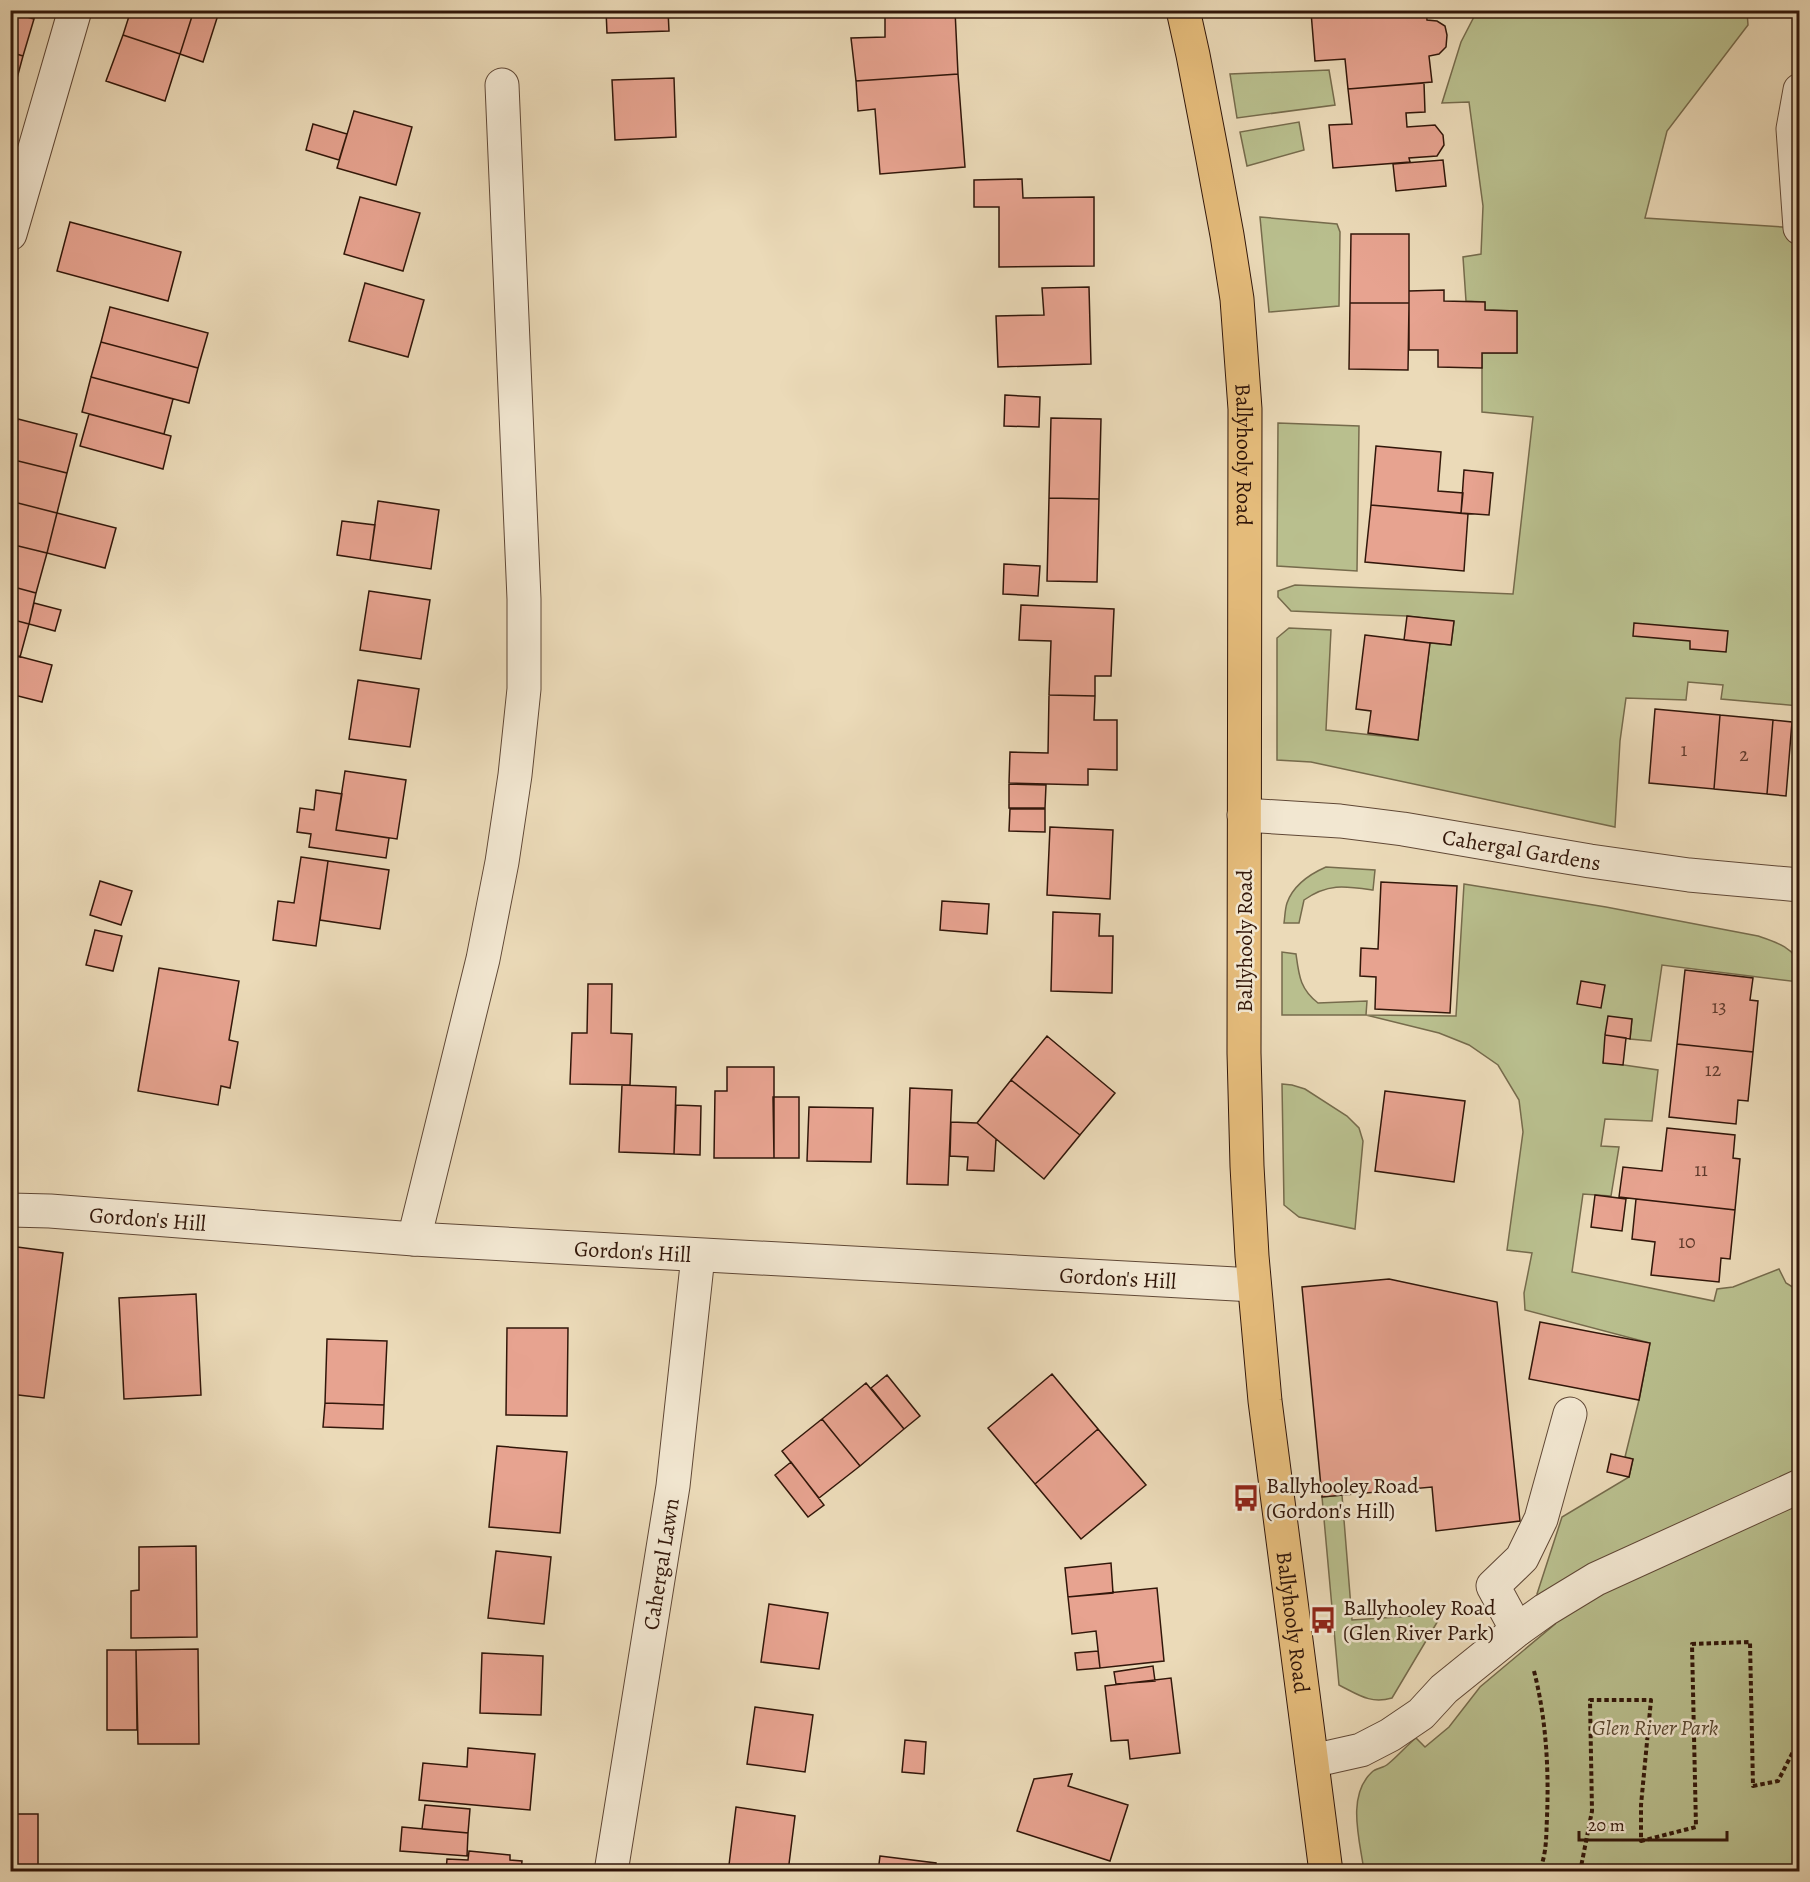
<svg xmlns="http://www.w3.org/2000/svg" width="1810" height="1882" viewBox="0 0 1810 1882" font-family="Alegreya,serif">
<rect width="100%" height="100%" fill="#ebdab8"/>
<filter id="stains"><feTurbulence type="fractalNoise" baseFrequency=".00333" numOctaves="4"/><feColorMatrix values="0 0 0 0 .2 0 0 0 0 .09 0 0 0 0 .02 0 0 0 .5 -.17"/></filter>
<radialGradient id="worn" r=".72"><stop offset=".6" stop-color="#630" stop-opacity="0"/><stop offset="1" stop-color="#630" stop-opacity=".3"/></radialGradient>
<path fill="#b9bf8e" stroke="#766b4c" stroke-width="1.5" d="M1477 11H1747L1748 25 1667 131 1645 218 1799 228V706L1721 699 1723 685 1688 682 1686 700 1626 698 1620 741 1615 827 1311 762 1277 760V638L1289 628 1331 630 1326 730 1418 740 1430 643 1451 645 1454 622 1407 616 1291 611 1278 597V591L1295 585 1513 594 1533 417 1482 412V353H1517V311L1485 310V302L1466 301 1463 257 1481 254 1483 206 1469 102 1442 103 1461 42Z
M1329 70 1335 105 1237 118 1230 74Z
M1299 122 1304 150 1247 166 1240 132Z
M1260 217 1337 224 1340 232 1339 306 1269 312Z
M1278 423 1359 426 1357 571 1277 566Z
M1326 867 1375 870 1373 890C1345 886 1328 883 1304 900L1299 923H1284C1285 916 1285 909 1287 903 1293 886 1310 874 1326 867Z
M1464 884 1606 907 1758 936C1773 941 1797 948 1799 967 1800 972 1799 977 1799 982L1662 965 1651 1041 1630 1039 1632 1019 1603 1062 1658 1070 1652 1121 1605 1119 1601 1146 1619 1147 1611 1196 1583 1194 1572 1272 1714 1301 1717 1289 1733 1287 1779 1269 1786 1283 1799 1291V1871H1364C1360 1841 1346 1796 1372 1772 1376 1768 1384 1768 1388 1764 1398 1756 1406 1746 1416 1738L1425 1747 1449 1727 1480 1687 1555 1624 1545 1610 1537 1594 1562 1517 1629 1477 1633 1459 1625 1457 1639 1400 1650 1343 1525 1310 1524 1293 1532 1253 1507 1250 1523 1132 1519 1100 1498 1065 1469 1045 1439 1033 1366 1015H1282V952L1296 954C1299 976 1300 989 1318 1003L1367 1001 1366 1015 1456 1016Z
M1282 1084 1292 1085 1305 1089 1347 1116 1359 1128 1363 1141 1355 1229 1299 1217 1284 1205Z
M1342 1495 1352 1620 1442 1614 1392 1698C1370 1704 1359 1695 1339 1685L1322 1497Z"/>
<path fill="#e7a390" stroke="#32170a" stroke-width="1.5" d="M10 10H36L34 19 10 12Z
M131 10H194L180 54 123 35Z
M194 10H204L218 15 203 62 180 54Z
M606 10H668L669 31 607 33Z
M885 10H955L958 74 856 81 851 38 885 37Z
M1328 10H1426L1427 20 1437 21 1445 26 1447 35 1446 47 1439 54 1429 56 1432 82 1348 89 1345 59 1315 61 1311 12Z
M10 12 34 19 23 56 10 52Z
M123 35 180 54 165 101 106 81Z
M10 52 23 56 13 93H10Z
M958 74 965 167 880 174 875 109 858 111 856 81Z
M674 78 676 137 615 140 612 80Z
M1424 83 1425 112 1406 113 1407 127 1435 125 1443 135 1444 145 1437 156 1409 158 1410 162 1333 168 1329 125 1352 124 1348 89Z
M354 111 412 127 396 185 337 168Z
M313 124 347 134 339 160 306 150Z
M1443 160 1446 186 1396 191 1393 164Z
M1022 179 1023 198 1094 197V266L999 267V207H974V180Z
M360 197 420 213 403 271 344 254Z
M70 222 181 252 168 301 57 271Z
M1351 234H1409V303H1350Z
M365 283 424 300 408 357 349 341Z
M1089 287 1091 364 998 367 996 316 1044 315 1042 288Z
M1444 290V301L1485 302V310L1517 311V353H1482V368L1438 367V350H1409V291Z
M1350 303H1409L1408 370 1349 369Z
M110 307 208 333 198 368 101 342Z
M101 342 198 368 189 403 91 377Z
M91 377 173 399 164 434 82 412Z
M1005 395 1040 397 1039 427 1004 426Z
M89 414 171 436 163 469 80 446Z
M1051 418 1101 419 1099 499 1049 498Z
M18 419 77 434 67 473 10 459V449Z
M1376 446 1441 452 1438 491 1463 493 1461 513 1371 505Z
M10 459 67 473 57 513 10 501Z
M1464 470 1493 473 1489 515 1461 513Z
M1049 498 1099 499 1097 582 1047 581Z
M10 501 57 513 47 553 10 544Z
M378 501 439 510 431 569 370 560Z
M1371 505 1468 514 1464 571 1365 562Z
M57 513 116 528 105 568 47 553Z
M342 521 375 525 370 560 337 555Z
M10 544 47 553 36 593 10 586Z
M1004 564 1040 566 1038 596 1003 594Z
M10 586 36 593 29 624 10 619Z
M369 591 430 600 421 659 360 650Z
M34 603 61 610 55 631 29 624Z
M1021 605 1114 609 1111 676H1095V696L1049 695 1051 641 1019 640Z
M1407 616 1454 621 1451 645 1404 640Z
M10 619 29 624 20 657 10 654Z
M1634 623 1728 631 1726 652 1690 649V641L1633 636Z
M1365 635 1430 643 1418 740 1368 733 1371 711 1356 709Z
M10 654 52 665 42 702 10 694Z
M358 680 419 689 410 747 349 739Z
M1049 695 1095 696 1094 720H1117V770L1088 769V785L1009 783 1010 752 1048 753Z
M1655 709 1720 715 1714 789 1649 783Z
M1720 715 1773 720 1767 794 1714 789Z
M1773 720 1792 722 1786 796 1767 794Z
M1800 735V767H1797Z
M1797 767H1800V797L1794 796Z
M345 771 406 780 397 839 336 830Z
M1009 784 1046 785 1045 808H1009Z
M316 790 342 794 336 830 389 838 386 858 309 847 311 834 297 832 300 808 314 810Z
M1010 809H1045V832L1009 831Z
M1050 827 1113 830 1110 899 1047 895Z
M301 857 328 861 316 946 273 940 278 901 294 903Z
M328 861 389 870 380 929 320 920Z
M100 881 132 891 121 925 90 915Z
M1381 882 1457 886 1450 1013 1375 1009 1376 977 1360 976 1361 948 1378 949Z
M942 901 989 904 987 934 940 930Z
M1053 912 1100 914 1099 936H1113L1112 993 1051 991Z
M95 930 122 936 113 971 86 965Z
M159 968 239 981 229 1040 238 1042 230 1088 221 1086 218 1105 138 1091Z
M1685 970 1753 978 1750 1000 1758 1001 1753 1052 1677 1044Z
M1581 981 1605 985 1601 1008 1577 1004Z
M588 984H612L611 1033 632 1034 630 1085 570 1084 572 1033H587Z
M1608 1016 1632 1019 1630 1039 1605 1035Z
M1605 1035 1626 1038 1623 1065 1603 1063Z
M1047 1036 1115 1093 1080 1135 1011 1080Z
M1677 1044 1753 1052 1748 1101 1738 1100 1736 1124 1669 1117Z
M727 1067H774V1158H714L715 1091H727Z
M1011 1080 1080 1135 1044 1179 977 1123Z
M622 1085 676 1087 674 1154 619 1152Z
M910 1088 952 1090 948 1185 907 1184Z
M1385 1091 1465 1101 1454 1182 1375 1171Z
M773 1097H799V1158H774Z
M676 1105 701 1106 700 1155 674 1154Z
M809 1107 873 1108 871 1162 807 1161Z
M951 1122 977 1123 996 1139 994 1171 967 1170 968 1157 950 1156Z
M1667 1128 1735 1135 1733 1158 1740 1159 1735 1210 1619 1197 1623 1167 1662 1171Z
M1595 1195 1626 1199 1622 1231 1591 1227Z
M1636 1199 1735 1210 1730 1259 1721 1258 1719 1282 1651 1275 1655 1242 1632 1239Z
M17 1247 63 1253 44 1398 10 1394V1296Z
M1389 1279 1497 1302 1520 1521 1436 1531 1432 1487 1322 1497 1302 1287Z
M196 1294 201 1395 124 1399 119 1298Z
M1540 1322 1650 1343 1639 1400 1529 1379Z
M507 1328H568L567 1416 506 1415Z
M327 1339 387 1341 384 1405 325 1403Z
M1052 1374 1098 1429 1035 1484 988 1428Z
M887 1375 920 1416 904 1429 871 1388Z
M866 1383 904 1429 860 1466 822 1419Z
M325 1403 384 1405 383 1429 323 1427Z
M822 1419 860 1466 819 1498 782 1451Z
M1098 1429 1146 1485 1081 1539 1035 1484Z
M497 1446 567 1452 560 1533 489 1527Z
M1611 1454 1633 1459 1629 1477 1607 1472Z
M791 1462 824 1505 808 1517 775 1475Z
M196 1546 197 1637 131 1638V1591L139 1590V1547Z
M496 1551 551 1557 544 1624 488 1618Z
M1111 1563 1113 1593 1068 1597 1065 1568Z
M1157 1588 1164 1661 1100 1668 1096 1631 1072 1634 1068 1597Z
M769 1604 828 1613 819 1669 761 1662Z
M198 1649 199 1744H138L136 1650Z
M107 1650H136L137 1730H107Z
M1098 1651 1100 1668 1077 1670 1075 1653Z
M482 1653 543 1656 541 1715 480 1713Z
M1153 1666 1155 1681 1116 1684 1114 1672Z
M1171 1678 1180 1753 1130 1759 1128 1740 1111 1741 1105 1686Z
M755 1707 813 1715 805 1772 747 1764Z
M905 1740 926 1742 924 1774 902 1772Z
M468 1748 535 1754 530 1810 419 1800 423 1763 467 1767Z
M1072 1774 1068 1786 1128 1805 1110 1861 1017 1831 1034 1779Z
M425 1805 470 1809 468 1833 422 1829Z
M736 1807 795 1816 788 1872 729 1865Z
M10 1814H38V1872H10Z
M402 1827 468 1833 467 1856 400 1851Z
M469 1851 510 1855V1860L522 1861 521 1872H446L447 1859 468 1860Z
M880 1856 936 1863 935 1872H878Z"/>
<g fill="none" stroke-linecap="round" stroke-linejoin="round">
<defs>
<g id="minor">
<path d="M1800 90 1793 129 1800 228"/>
<path d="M10 234 75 10"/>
<path id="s1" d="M1244 815 1340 821 1403 829 1590 861 1689 875 1800 885"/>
<path id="s2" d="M10 1210 50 1211 414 1239 1254 1285"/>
<path d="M414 1239 483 959 502 862 515 775 524 689V599L502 85"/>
<path d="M1517 1630 1493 1586 1522 1558 1541 1519 1570 1414"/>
<path d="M1312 1761 1361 1750 1390 1735 1421 1714 1444 1689 1517 1630 1545 1610 1596 1579 1800 1486"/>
<path id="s3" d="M611 1872 673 1486 698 1256"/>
</g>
<g id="major">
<path id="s4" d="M1183 10 1193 55 1212 154 1227 235 1237 299 1245 409 1244 1053 1247 1166 1252 1256 1265 1401 1326 1872"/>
</g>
</defs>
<use href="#minor" stroke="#604836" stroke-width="35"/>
<use href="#major" stroke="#32170a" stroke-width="35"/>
<path stroke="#32170a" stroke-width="4" stroke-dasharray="4.5 3" stroke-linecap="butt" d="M1534 1671C1546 1718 1549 1768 1547 1817 1546 1837 1547 1853 1539 1872
M1580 1872 1592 1811 1590 1700H1651L1641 1805V1841L1696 1827 1692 1644 1750 1642 1753 1786 1778 1781 1795 1748 1800 1726"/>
<use href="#minor" stroke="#f2e7d1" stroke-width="33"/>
<use href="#major" stroke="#e6bd7c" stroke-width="33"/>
</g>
<defs>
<symbol id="bus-bare" viewBox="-9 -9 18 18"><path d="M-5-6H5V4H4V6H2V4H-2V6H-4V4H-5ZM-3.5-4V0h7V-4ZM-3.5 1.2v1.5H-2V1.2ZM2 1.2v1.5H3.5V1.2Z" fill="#8f2418" stroke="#f2e7d1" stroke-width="2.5" paint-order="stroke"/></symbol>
</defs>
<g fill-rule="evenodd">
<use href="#bus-bare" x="1227" y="1479" width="38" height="38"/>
<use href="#bus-bare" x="1304" y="1601" width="38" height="38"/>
</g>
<g text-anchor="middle" stroke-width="5" stroke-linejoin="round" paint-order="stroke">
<g font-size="20" fill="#5f3a2c">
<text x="1684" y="756">1</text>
<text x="1744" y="761">2</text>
<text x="1719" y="1013">13</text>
<text x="1713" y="1076">12</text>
<text x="1701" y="1176">11</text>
<text x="1687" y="1248">10</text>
</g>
<g font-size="22" fill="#32170a" stroke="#f2e7d1">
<text dy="8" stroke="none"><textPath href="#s4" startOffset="450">Ballyhooly Road</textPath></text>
<text dy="8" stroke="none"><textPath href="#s1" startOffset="280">Cahergal Gardens</textPath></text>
<text transform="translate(1244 941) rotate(-90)" y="8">Ballyhooly Road</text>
<text dy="8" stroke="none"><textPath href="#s2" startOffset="138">Gordon's Hill</textPath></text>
<text dy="8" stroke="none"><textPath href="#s2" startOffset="624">Gordon's Hill</textPath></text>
<text dy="8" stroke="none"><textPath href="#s2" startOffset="1110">Gordon's Hill</textPath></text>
<text dy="8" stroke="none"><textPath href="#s3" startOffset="312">Cahergal Lawn</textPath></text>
<text dy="8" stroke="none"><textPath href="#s4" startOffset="1620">Ballyhooly Road</textPath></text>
</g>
<g font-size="22" fill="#32170a" stroke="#f2e7d1" text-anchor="start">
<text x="1266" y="1493">Ballyhooley Road<tspan x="1266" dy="25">(Gordon's Hill)</tspan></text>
<text x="1343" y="1615">Ballyhooley Road<tspan x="1343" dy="25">(Glen River Park)</tspan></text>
</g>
<g font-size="22" font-style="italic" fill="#5a4932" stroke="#f2e7d1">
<text x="1655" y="1735">Glen River Park</text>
</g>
</g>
<rect width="1810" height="1882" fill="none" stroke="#ebdab8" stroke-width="36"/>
<rect x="12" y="12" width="1786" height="1858" fill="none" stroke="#32170a" stroke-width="3"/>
<rect x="18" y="18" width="1774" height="1846" fill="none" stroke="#32170a" stroke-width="1.5"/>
<path d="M1579 1831v9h148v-9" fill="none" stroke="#32170a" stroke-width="3"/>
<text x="1588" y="1831" font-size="18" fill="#32170a" stroke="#f2e7d1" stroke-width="4.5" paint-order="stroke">20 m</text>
<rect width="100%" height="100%" filter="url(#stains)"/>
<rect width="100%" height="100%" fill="url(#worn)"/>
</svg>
